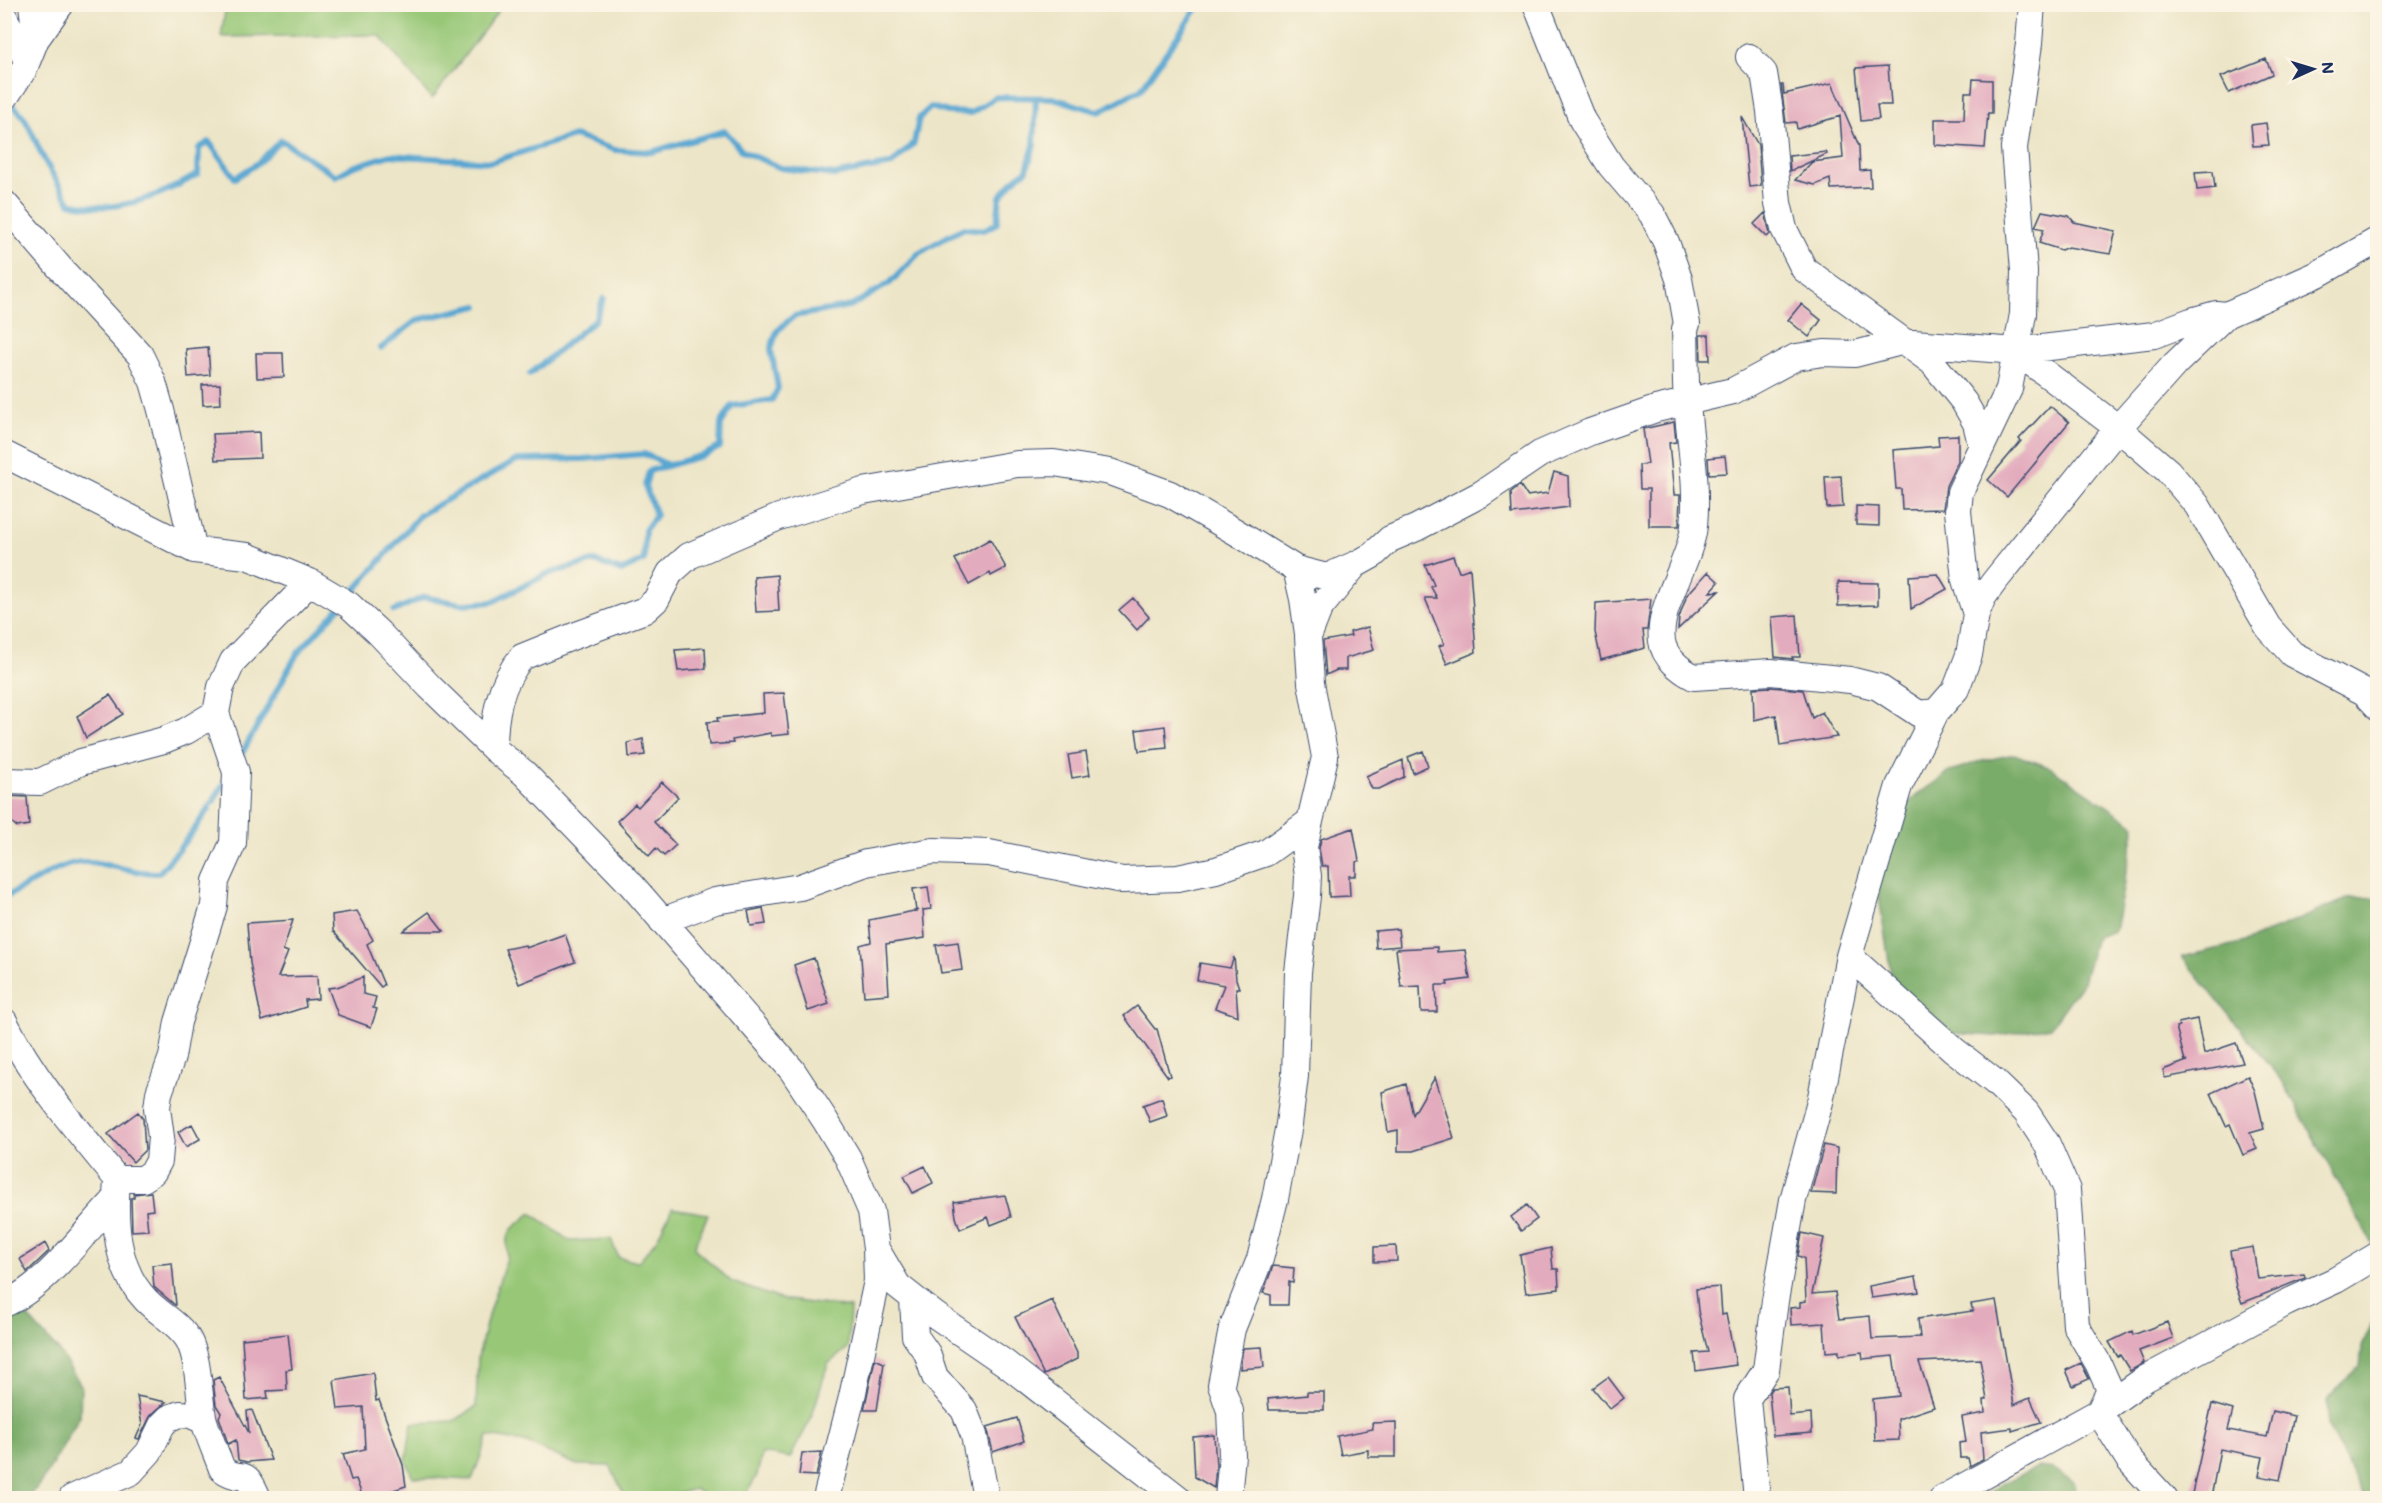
<svg xmlns="http://www.w3.org/2000/svg" width="2382" height="1503" viewBox="0 0 2382 1503" font-family="Mali,sans-serif">
<rect width="100%" height="100%" fill="#fcf5e5"/>
<filter id="ink" filterUnits="userSpaceOnUse"><feTurbulence type="fractalNoise" baseFrequency=".0167" numOctaves="2"/><feDisplacementMap in="SourceGraphic" scale="12" xChannelSelector="R" yChannelSelector="G"/><feConvolveMatrix kernelMatrix="1 2 1 2 8 2 1 2 1" color-interpolation-filters="sRGB"/></filter>
<filter id="wash" filterUnits="userSpaceOnUse"><feTurbulence type="fractalNoise" baseFrequency=".008" numOctaves="4" result="noise"/><feDisplacementMap in="SourceGraphic" scale="24" xChannelSelector="R" yChannelSelector="G"/><feGaussianBlur stdDeviation="1.35" result="paint"/><feColorMatrix in="noise" values="0 0 0 0 0 0 0 0 0 0 0 0 0 0 0 0 0 1.4 0 .05"/><feComposite in="paint" operator="in"/></filter>
<g filter="url(#wash)">
<rect width="100%" height="100%" fill="#ece5c7"/>
<path fill="#97c777" stroke="#597b6a" stroke-width="1.5" d="M226 5V4L503 5 432 99 379 35 221 37Z
M672 1208 708 1214 694 1248 732 1282 780 1299 850 1308 848 1348 828 1364 811 1419 790 1458 762 1453 757 1475 744 1498H709L695 1489 662 1498H626L610 1466 577 1465 525 1442 488 1436 472 1480 413 1477 406 1461 412 1423 454 1421 476 1407 478 1357 489 1312 507 1258V1238L512 1229 531 1213 570 1241 611 1239 618 1257 638 1262 657 1239Z"/>
<path fill="#79ac68" stroke="#4a6e63" stroke-width="1.5" d="M2014 754 2051 768 2135 825 2115 931 2096 937 2083 982 2051 1027 1995 1036 1936 1032 1894 994 1877 884 1898 813 1918 794 1951 771 1978 762Z
M2377 897V1245L2374 1247 2281 1079 2182 957 2245 942 2347 899Z
M26 1315 58 1350 81 1385 80 1416 46 1475 29 1498H5V1316Z
M2377 1317V1498H2365L2327 1425 2328 1400 2336 1388 2360 1367 2362 1347 2374 1318Z
M2038 1467 2054 1469 2074 1482 2076 1492 2073 1497 1983 1498 2003 1483Z"/>
<g fill="none" stroke-linecap="round" stroke-linejoin="round">
<path stroke="#58a6d1" stroke-width="6" d="M8 102C29 115 32 137 43 157 51 173 61 188 70 203 114 215 160 197 198 174L199 148 209 142 235 178 258 163 281 140 336 176 352 167 390 155 491 162 574 136 615 150 651 152 725 131 742 151 781 168 834 175 892 164 914 143 919 118 931 107 948 112 971 113 996 97 1053 98 1099 112 1141 89 1200 4
M381 348 417 320 478 306
M530 374 595 320 604 298
M349 597 420 515 517 460 583 459 644 454 668 465
M394 611 424 597 461 604 492 602 547 574 594 561 621 571 644 560 645 530 656 515 645 486 649 471 704 455 720 447 721 424 732 406 772 400 778 388 771 349 777 331 794 316 851 306 890 283 919 253 943 239 964 228 984 230 997 223 1000 197 1013 181 1027 170 1034 145 1036 98
M240 757 297 654 340 607
M9 895C29 885 63 861 85 862 111 863 131 874 159 873 185 844 206 815 225 782"/>
</g>
<g id="blocks">
<path fill="#e3acbe" d="M2266 59 2272 74 2229 93 2221 77Z
M1888 66 1891 105H1877L1879 119 1861 121 1856 68Z
M1973 79 1992 80V113H1988L1985 148 1935 145V119H1964L1965 92H1972Z
M1832 83 1859 146 1860 171 1870 170 1871 187 1831 189 1830 179 1815 185 1795 180 1812 162 1843 158 1840 116 1797 129 1796 122 1786 123 1781 85H1783L1784 94Z
M1742 117 1758 145 1761 185 1759 186 1749 187Z
M2266 123 2269 145 2253 146 2251 125Z
M1826 152 1827 154 1790 171 1789 156Z
M2213 171 2215 188 2197 190 2195 172Z
M2042 211 2069 216 2074 222 2116 231 2110 254 2068 247 2061 250 2039 243 2044 229 2035 227Z
M1765 213 1770 234 1767 237 1754 224Z
M1801 304 1821 320 1809 337 1788 320Z
M1700 335H1709L1710 360H1701Z
M208 347 210 375 188 377 186 349Z
M256 353H283L284 377 257 378Z
M220 384 221 404 203 405 202 385Z
M2050 406 2069 422 2007 497 1988 480 2021 441 2019 439Z
M1674 422 1676 442 1669 443 1674 495H1680L1679 526H1649V489H1640L1639 465 1648 464 1643 429Z
M259 432 260 458 215 460 213 434Z
M1958 435V461L1946 486 1943 509 1902 510 1901 489H1896L1893 450 1939 446 1938 436Z
M1725 456 1727 473 1709 474 1708 458Z
M1554 472 1568 476 1569 507 1512 514 1511 492 1520 485 1527 496 1548 493Z
M1841 476 1843 507 1827 508 1825 477Z
M1856 506 1879 507V526L1856 525Z
M990 539 1006 568 991 576 990 573 969 585 955 559Z
M1453 556 1459 572 1470 568 1476 652 1447 664 1439 646 1444 644 1425 598H1437L1431 587 1434 585 1425 565Z
M1708 572 1719 582 1710 592 1719 591 1678 629 1679 618 1687 595Z
M1938 574 1947 589 1911 609 1909 576Z
M777 575 779 611 756 612 754 577Z
M1838 582 1878 583V605L1838 606Z
M1133 598 1149 617 1137 630 1119 610Z
M1651 599 1647 630H1643L1645 648 1601 660 1595 632 1596 603Z
M1797 615 1800 657H1792L1793 659 1775 657 1772 617Z
M1368 627 1374 650 1346 658V670H1337L1326 675 1323 641 1351 636 1350 632Z
M705 648 706 669 678 671 675 650Z
M1771 687 1803 690 1812 718 1822 712 1837 737 1780 746 1776 715 1754 720 1753 688Z
M784 693 789 734 771 736V733L732 740 733 743 709 745 707 722 718 721 717 718 764 713 763 694Z
M110 695 123 714 86 738 77 716Z
M1165 726 1167 748 1139 751 1136 730Z
M643 739 645 755 629 757 628 743Z
M1423 751 1428 766 1413 773 1408 757Z
M1086 752 1090 775 1072 778 1068 755Z
M1403 760 1404 777 1379 789H1372L1366 776Z
M662 782 678 797 654 822 676 845 664 856 656 848 649 856 617 821 635 804 638 807Z
M4 796 27 797 29 825 17 827 4 815Z
M1353 828 1359 861 1356 862V876H1349L1350 896 1329 897 1328 866H1322L1319 848 1321 839Z
M928 887 931 909 923 910 925 938 886 944 889 994 864 996 860 945 871 942 869 920 919 910 916 911 913 889Z
M763 908 766 924 751 926 748 911Z
M357 911 373 940 367 944 384 985 381 987 333 931 332 915Z
M429 912 444 931H403Z
M293 920 283 950 288 952 278 977 317 976 318 999 305 1000 306 1007 262 1021 250 963 247 923Z
M1398 929 1400 946 1376 948 1375 931Z
M565 934 575 962 519 984 505 949 525 945 526 948Z
M958 942 962 970 941 973 936 945Z
M1437 947V952L1465 950 1470 979 1447 982 1448 985H1436L1437 1012H1421L1420 986 1401 987 1396 949Z
M1234 957 1236 979 1239 988H1236L1238 1016 1215 1008 1224 985 1197 980 1200 963 1230 968Z
M814 958 829 1004 808 1011 794 965Z
M363 977V994L376 997 373 1008 377 1009 371 1027 338 1015 328 988 337 987Z
M1137 1006 1155 1029H1157L1170 1076 1168 1077 1124 1016Z
M2197 1019 2204 1054 2236 1043 2243 1063 2165 1078 2163 1070 2187 1061H2185L2176 1027 2179 1026 2178 1023Z
M2248 1076 2255 1091 2264 1129 2250 1133 2257 1149 2243 1155 2230 1124 2226 1126 2211 1093Z
M1435 1077 1454 1138 1413 1151H1398V1130L1388 1132 1382 1092 1406 1084 1413 1115Z
M1162 1098 1167 1116 1150 1122 1143 1105Z
M138 1112 143 1119 145 1150 133 1162 108 1134Z
M192 1124 200 1139 186 1147 178 1132Z
M1824 1145 1837 1148 1836 1194 1811 1193Z
M925 1166 933 1183 913 1193 904 1176Z
M151 1192 153 1210 146 1211 148 1230 132 1231 131 1198H134V1194Z
M1005 1195 1011 1217 991 1225 988 1217 960 1229 956 1217 954 1202Z
M1527 1205 1537 1219 1521 1231 1511 1217Z
M1802 1233 1824 1238 1812 1294 1835 1292 1839 1319 1870 1316 1872 1339 1920 1337 1918 1319 1973 1311 1971 1304 1996 1300 2014 1405 2030 1398 2041 1422 2012 1431V1428L1981 1432 1983 1459 1970 1466 1968 1458H1960L1959 1443 1966 1442 1962 1417 1985 1413 1984 1400H1987L1980 1359 1919 1362 1934 1407 1898 1419 1899 1440 1875 1441 1873 1399 1899 1396 1893 1356 1863 1359 1862 1352 1839 1355V1351L1826 1352 1824 1323 1791 1325 1790 1308 1800 1307V1302L1806 1301 1804 1258 1798 1256Z
M45 1243 49 1251 27 1272 20 1259Z
M1396 1246 1397 1261 1374 1262V1247Z
M2253 1247 2258 1279 2304 1274 2305 1278 2242 1303 2236 1287 2230 1251Z
M1551 1248 1553 1269H1558L1559 1289 1526 1293 1520 1255Z
M172 1263 176 1305H175L154 1287 152 1265Z
M1273 1266 1294 1268 1293 1283 1289 1282 1288 1305H1271V1295L1263 1293Z
M1916 1277 1919 1292 1871 1298 1869 1286Z
M1720 1287 1722 1315 1726 1314 1736 1365 1696 1371 1694 1353 1708 1352 1698 1311 1696 1289Z
M1052 1300 1077 1353V1359L1044 1375 1015 1317Z
M2167 1322 2173 1338 2139 1351 2144 1363 2130 1371 2120 1355 2118 1357 2109 1342 2132 1331 2133 1335Z
M288 1334 292 1369 286 1370 287 1390 267 1391 268 1398 246 1400 242 1339Z
M1262 1347 1264 1367 1240 1369 1243 1348Z
M875 1359 884 1363 877 1410H864Z
M2081 1363 2089 1379 2073 1386 2066 1370Z
M373 1373 376 1401 379 1400 403 1465 406 1486 369 1498H363L356 1479 351 1480 343 1454 365 1449 363 1407 338 1409 334 1380Z
M219 1377 249 1433 247 1411 252 1410 271 1460 247 1462 238 1460 236 1440 228 1444 219 1417 221 1413 216 1405 213 1380Z
M1608 1377 1624 1398 1610 1409 1593 1388Z
M1788 1387 1790 1416 1811 1414 1812 1433 1773 1436 1769 1392 1772 1388Z
M1307 1392H1324V1410H1269L1268 1399 1307 1395Z
M137 1396 166 1402 151 1415 139 1439 136 1438 142 1425Z
M2212 1404 2233 1410 2228 1430 2267 1437 2273 1411 2294 1416 2280 1480 2259 1476 2263 1457 2220 1449 2211 1498H2191Z
M1017 1418 1024 1441 993 1452 987 1427Z
M1396 1422V1457H1368V1450L1341 1455 1337 1436 1373 1429 1372 1423Z
M1214 1435 1216 1466 1214 1488 1195 1477 1193 1437Z
M822 1452 816 1476 799 1475 802 1453Z"/>
</g>
</g>
<g filter="url(#ink)">
<use href="#blocks" fill-opacity="0" stroke="#3a4a6e" stroke-width="1.5"/>
<g fill="none" stroke-linecap="round" stroke-linejoin="round">
<defs>
<path id="minor" d="M1536 4 1582 120 1611 166 1652 214 1666 242 1679 279 1687 324 1685 329C1686 353 1685 378 1687 403 1690 445 1698 484 1694 526 1690 563 1657 607 1662 641 1664 657 1680 670 1694 677L1771 672 1850 680 1878 687 1919 714 1936 712
M4 17 27 60
M36 39 61 4
M1749 57 1764 73 1770 111 1778 203 1784 229 1804 269 1932 362 1964 402 1976 423 1981 444
M4 99 24 69 36 39 32 4
M4 203 60 268 140 355 153 382 161 410 194 550 247 556 310 582 349 605 379 633 430 687 494 749 524 773 629 882 792 1070 825 1120 848 1158 871 1211 876 1249 898 1286 935 1315 1005 1363 1178 1498
M2016 351 2118 428 2168 471 2197 505 2268 627 2292 654 2364 692 2378 707
M4 454 194 550
M1296 569 1303 599 1308 634
M1976 614 1983 597 1994 582 2118 428 2175 364 2226 315 2318 274 2378 240
M494 749C494 716 499 684 522 657L574 636 645 610 656 600 670 573 689 556 779 517 863 491 1017 464 1054 463 1110 472 1170 494 1236 532 1296 569 1327 577 1354 565
M4 781 40 782 81 762 164 740 186 731 216 713
M662 921 715 901 800 887 866 863 933 851 989 853 1122 880 1178 878 1216 870 1266 853 1309 822
M1849 956 1954 1050 1995 1082 2026 1112 2047 1144 2067 1190 2076 1326 2098 1363 2110 1390 2099 1412 2129 1460 2164 1498
M4 1021C33 1079 76 1129 117 1179 114 1220 115 1268 146 1300 159 1314 180 1324 189 1341 200 1363 198 1397 204 1421 209 1437 216 1453 222 1469 244 1485 243 1463 258 1498
M117 1179H143L153 1172 159 1161 161 1137 157 1108 159 1093 172 1057 178 1022 214 906 216 881 233 843 236 772 216 713 221 687 233 661 310 582
M913 1299 915 1336 927 1353 935 1377 964 1410 974 1435 986 1498
M4 1304C46 1287 84 1232 115 1200
M72 1498 131 1472 149 1452 162 1425 169 1418 180 1414 191 1415 204 1421
M826 1498 852 1397 877 1281 876 1249
M1228 1498 1232 1455 1230 1411 1221 1385 1232 1329 1260 1259 1275 1199 1289 1124 1295 1076 1298 972 1307 896 1308 876 1304 847 1325 757 1311 683 1308 637 1319 609 1355 565 1373 555 1390 539 1416 528 1481 494 1540 454 1590 432 1656 409 1733 391 1796 357 1824 353 1855 354 1901 342 2016 351 2154 335 2191 321 2216 314 2226 315
M1757 1498 1747 1399 1766 1370 1775 1301 1793 1200 1820 1102 1849 956 1899 786 1936 712 1956 689 1969 655 1976 614 1965 580 1958 511 1960 492 2009 389 2023 314 2024 271 2014 148 2029 44 2032 4
M1943 1498 2099 1412 2145 1379 2286 1303 2336 1280 2378 1255"/>
</defs>
<use href="#minor" stroke="#3a4a6e" stroke-width="28"/>
<use href="#minor" stroke="#fff" stroke-width="26"/>
</g>
</g>
<rect width="2382" height="1503" fill="none" stroke="#fcf5e5" stroke-width="24"/>
<g transform="translate(2313 69) rotate(86)" stroke="#fcf5e5" stroke-width="4.5" paint-order="stroke">
<path d="M0-4.5L10 22L0 15L-10 22Z" fill="#1b2f5e"/>
<text y="-9" font-size="16" font-weight="bold" text-anchor="middle" fill="#1b2f5e">N</text>
</g>
</svg>
